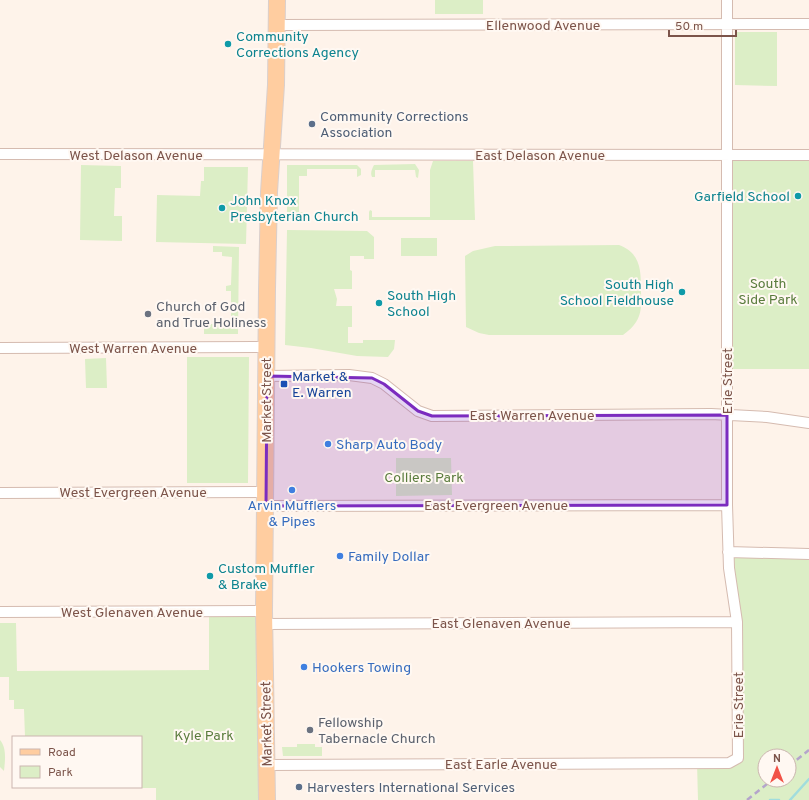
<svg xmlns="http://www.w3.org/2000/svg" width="809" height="800" viewBox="0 0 809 800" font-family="Overpass,sans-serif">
<rect width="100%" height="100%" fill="#fef3ea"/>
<path fill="#dceec6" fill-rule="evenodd" d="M435 0H483V14H435Z
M735 32H777V86L735 85Z
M727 155H809V369H727Z
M433 161H473L475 220H369V212L370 210 372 211V217H430V170Z
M415 164 419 170 418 178 416 177 415 170H375V177H372C370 173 372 169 374 165Z
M81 165 121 166V188H115L114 216H122V241L80 240Z
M287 165H357L361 169V175L357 177V169H307V176H299V212H306V219H287Z
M204 167H248L246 244 156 242 157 195 200 196 201 181H204Z
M287 230 367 231 374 237V259H364V256H350V270L352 271V289H334L337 299 336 306H352V327H348V343H363V340H395L394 349 388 357 357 356 311 348 285 345Z
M401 238H437V256H401Z
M619 245C641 253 641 271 641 291 641 299 642 308 639 316 636 324 630 330 623 335H489L479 333 466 327 465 256 473 251 495 246Z
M213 246 239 247 238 334H204V324H220V320H231V291H226V286L231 285 232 257 222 256V252H213Z
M187 357H249L248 483H187Z
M106 358 107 388H86L85 359Z
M396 458H451L452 495 396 496Z
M728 552 809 554V800H698L697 763 735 761 737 622ZM765 756H789V780H765Z
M209 611H264L267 800H156V788H26V787H141V737H25L24 709H14V700H9V677H0V623H16L17 671 209 670Z
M0 740C7 748 5 761 4 771L0 767Z
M297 744H315V747H322V756H283L282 747H297Z"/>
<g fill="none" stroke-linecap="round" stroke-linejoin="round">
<path stroke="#a1dddd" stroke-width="2.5" d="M770 800H779
M790 800 809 779"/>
<defs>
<path id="minor" d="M277 25 809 24
M0 154 809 155
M0 348 267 347
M267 376 349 375 372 378 384 384 418 411 432 416 711 414 767 417 809 423
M0 493 266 492
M266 506 727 505
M728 552 809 554
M0 612 264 611
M265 624 737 622
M267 765 729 763 738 758 737 622 729 568 727 505V0"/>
<path id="primary" d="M267 800 264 611 267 289 269 192 276 85 277 0"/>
</defs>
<use href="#minor" stroke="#d5bbb0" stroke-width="12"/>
<use href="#primary" stroke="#dacfcc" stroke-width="18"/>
<use href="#minor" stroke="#fff" stroke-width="10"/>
<use href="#primary" stroke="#ffcda0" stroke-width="16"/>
<path stroke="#b4a5cb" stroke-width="2.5" stroke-dasharray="6 4" stroke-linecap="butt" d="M789 766 809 750
M747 800 772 780"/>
</g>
<path fill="#7b2cbf" fill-opacity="0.2" stroke="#7b2cbf" stroke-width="3" stroke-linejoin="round" d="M267 376 372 378 384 384 418 411 432 416 727 415V505L266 506Z"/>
<g fill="#0f9aa8" stroke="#fff8f2" stroke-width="1.5">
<circle cx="228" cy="44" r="4"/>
<circle cx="798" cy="196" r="4"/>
<circle cx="222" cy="208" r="4"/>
<circle cx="682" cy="292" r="4"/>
<circle cx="379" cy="303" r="4"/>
<circle cx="210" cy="576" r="4"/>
</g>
<g fill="#5c6f8a" stroke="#fff8f2" stroke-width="1.5">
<circle cx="312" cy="124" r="4"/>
<circle cx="299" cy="787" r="4"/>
</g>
<g fill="#6b7280" stroke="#fff8f2" stroke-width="1.5">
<circle cx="148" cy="314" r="4"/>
<circle cx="310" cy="730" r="4"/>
</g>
<rect fill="#1a4fb4" stroke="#fff8f2" stroke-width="1.5" x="280" y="380" width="8" height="8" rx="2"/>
<g fill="#3f7fe0" stroke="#fff8f2" stroke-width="1.5">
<circle cx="328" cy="444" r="4"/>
<circle cx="292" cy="490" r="4"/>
<circle cx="340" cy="556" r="4"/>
<circle cx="304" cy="667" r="4"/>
</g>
<g text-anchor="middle" stroke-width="4" stroke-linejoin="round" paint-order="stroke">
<g font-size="14" fill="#7c544a" stroke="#fff8f2">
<text x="543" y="30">Ellenwood Avenue</text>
<text x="136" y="160">West Delason Avenue</text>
<text x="540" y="160">East Delason Avenue</text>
<text x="133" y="353">West Warren Avenue</text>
<text transform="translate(727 381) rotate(-90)" y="5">Erie Street</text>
<text transform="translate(266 400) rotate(-90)" y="5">Market Street</text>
<text x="532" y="420">East Warren Avenue</text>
<text x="133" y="497">West Evergreen Avenue</text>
<text x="496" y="510">East Evergreen Avenue</text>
<text x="132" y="617">West Glenaven Avenue</text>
<text x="501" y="628">East Glenaven Avenue</text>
<text transform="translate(738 705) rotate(-90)" y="5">Erie Street</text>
<text transform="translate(266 724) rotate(-91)" y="5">Market Street</text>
<text x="501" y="769">East Earle Avenue</text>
</g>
<g font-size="14" fill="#0d838f" stroke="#fff8f2" text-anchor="start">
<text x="236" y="41">Community<tspan x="236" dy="16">Corrections Agency</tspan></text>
<text x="790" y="201" text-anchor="end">Garfield School</text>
<text x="230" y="205">John Knox<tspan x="230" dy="16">Presbyterian Church</tspan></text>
<text x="674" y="289" text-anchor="end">South High<tspan x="674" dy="16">School Fieldhouse</tspan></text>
<text x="387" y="300">South High<tspan x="387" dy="16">School</tspan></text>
<text x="218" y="573">Custom Muffler<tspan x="218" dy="16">&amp; Brake</tspan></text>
</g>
<g font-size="14" fill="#4e5e75" stroke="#fff8f2" text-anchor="start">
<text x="320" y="121">Community Corrections<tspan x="320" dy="16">Association</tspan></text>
<text x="307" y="792">Harvesters International Services</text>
</g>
<g font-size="14" fill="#5a7c3d" stroke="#fff8f2">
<text x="768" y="288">South<tspan x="768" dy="16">Side Park</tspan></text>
<text x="424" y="482">Colliers Park</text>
<text x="204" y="740">Kyle Park</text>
</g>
<g font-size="14" fill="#5b616d" stroke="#fff8f2" text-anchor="start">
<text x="156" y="311">Church of God<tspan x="156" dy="16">and True Holiness</tspan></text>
<text x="318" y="727">Fellowship<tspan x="318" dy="16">Tabernacle Church</tspan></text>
</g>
<g font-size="14" fill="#164399" stroke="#fff8f2" text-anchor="start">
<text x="292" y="381">Market &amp;<tspan x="292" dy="16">E. Warren</tspan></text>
</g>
<g font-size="14" fill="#366cbe" stroke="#fff8f2" text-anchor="start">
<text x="336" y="449">Sharp Auto Body</text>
<text x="292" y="510" text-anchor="middle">Arvin Mufflers<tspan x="292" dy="16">&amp; Pipes</tspan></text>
<text x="348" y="561">Family Dollar</text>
<text x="312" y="672">Hookers Towing</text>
</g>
</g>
<rect x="12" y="736" width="130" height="52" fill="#fff8f2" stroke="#cbb6af"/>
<rect x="20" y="749" width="20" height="6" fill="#ffcda0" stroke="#cbb6af"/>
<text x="48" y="756" font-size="12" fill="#7c544a">Road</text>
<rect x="20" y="766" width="20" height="12" fill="#dceec6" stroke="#cbb6af"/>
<text x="48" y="776" font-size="12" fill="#7c544a">Park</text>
<g transform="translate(777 768)"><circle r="19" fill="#fff8f2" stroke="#cbb6af"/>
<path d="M0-3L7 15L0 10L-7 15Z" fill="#f15246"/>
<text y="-6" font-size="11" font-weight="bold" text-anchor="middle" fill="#7c544a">N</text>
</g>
<path d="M669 30v6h67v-6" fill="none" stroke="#7c544a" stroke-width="2"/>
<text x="675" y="30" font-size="12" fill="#7c544a" stroke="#fff8f2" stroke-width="3" paint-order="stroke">50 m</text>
</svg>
